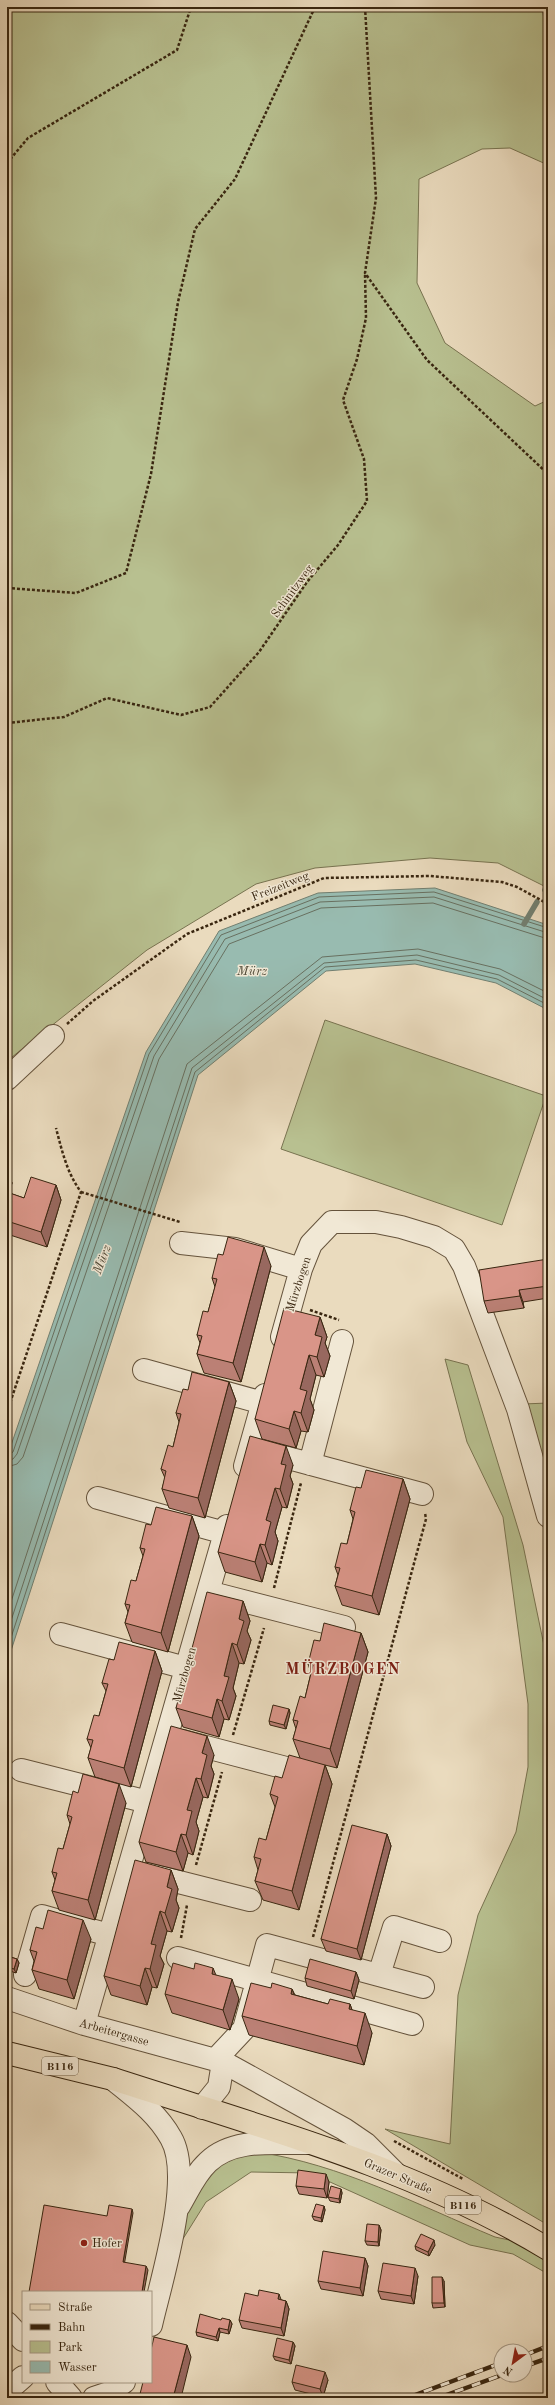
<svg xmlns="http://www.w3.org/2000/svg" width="555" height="2405" viewBox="0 0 555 2405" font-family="'Old Standard TT',serif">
<rect width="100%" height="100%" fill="#eadbbe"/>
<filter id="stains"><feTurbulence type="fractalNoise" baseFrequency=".005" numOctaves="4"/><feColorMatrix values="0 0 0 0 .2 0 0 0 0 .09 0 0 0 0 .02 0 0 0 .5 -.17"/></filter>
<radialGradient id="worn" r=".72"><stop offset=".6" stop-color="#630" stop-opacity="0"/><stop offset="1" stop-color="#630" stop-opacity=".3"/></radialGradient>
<path fill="#b8c090" stroke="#787350" d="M7 7H548V165L510 148 482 149 419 179 417 283 445 343 535 406 548 400V888L498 863 430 858 315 868 256 884 147 950 7 1061Z
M325 1020 546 1096 502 1225 281 1149Z
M445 1359 468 1365 523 1545 546 1655H548V2225L385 2129 450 2144 458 1995 478 1915 516 1832 528 1767V1704L503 1517 467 1442Z
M548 1403V1493L523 1404Z
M257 2152C340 2164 418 2205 495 2237L514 2241 548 2261V2274L513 2254 470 2245 310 2173 251 2172 206 2202 181 2242 190 2199 220 2165 240 2156Z"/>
<path fill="#98bbb0" stroke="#727f70" d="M435 888 548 925V1010L496 983 415 964 326 971 198 1075 7 1663V1457L146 1052 219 931 318 893Z"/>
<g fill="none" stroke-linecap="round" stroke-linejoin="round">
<path stroke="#687060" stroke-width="1" d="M7 1456 13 1452 149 1054 221 935 319 897 434 892 548 928
M7 1461 13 1459 17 1454 154 1056 225 939 320 902 434 897 548 933
M7 1467 17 1464 23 1457 159 1059 229 944 321 908 433 903 548 939
M7 1614 187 1064 322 957 418 949 500 969 548 993
M7 1633 192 1068 324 963 417 955 499 975 548 1000
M7 1650 195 1072 325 967 416 960 497 979 548 1005"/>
<path stroke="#727f70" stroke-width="5.5" d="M544 7 548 28
M545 890 548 885
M524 924 537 902"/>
<defs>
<path id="minor" d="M7 1079 53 1036
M181 1243 235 1249 301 1269
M282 1337 301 1269 311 1244 332 1222H376L401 1227 434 1237 454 1249 464 1266 518 1409 548 1516
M144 1370 263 1403
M262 1451 422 1494
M310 1464 342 1341
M245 1466 265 1395
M98 1498 225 1533
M208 1592 344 1627
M61 1634 186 1668
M183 1741 290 1769
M21 1770 148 1802
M147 1874 250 1900
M178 1958 412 2024
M25 1975 42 1916 109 1935
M379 1975 394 1927 440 1941
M7 1998 84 2024 223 2062 344 2129 366 2144 396 2174
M84 2024 227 1526
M215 2060 244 2029 267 1945 423 1987
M114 2080C136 2098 157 2113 171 2138 194 2177 161 2281 151 2325
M202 2108 219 2087 223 2062
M179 2206C188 2191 195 2174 208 2162 234 2137 276 2144 309 2143
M7 2323 23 2340
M57 2382 71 2398
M7 2391 23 2377
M94 2398 109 2393 124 2382"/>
<path id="major" d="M113 2079C261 2127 414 2168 548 2249"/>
<path id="highway" d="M7 2053 113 2079"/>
</defs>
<use href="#minor" stroke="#65533c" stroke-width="24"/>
<use href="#major" stroke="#392610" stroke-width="24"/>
<use href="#highway" stroke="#392610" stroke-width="24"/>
<path stroke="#392610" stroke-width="2.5" stroke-dasharray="3 2" stroke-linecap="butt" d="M365 7 376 198 365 273 427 360 548 474
M7 163 28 138 177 50 191 7
M7 588 76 593 126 573 151 474 178 302 195 229 235 179 315 7
M7 723 64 717 107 698 181 715 210 707 259 652 307 582 338 545 367 501 364 459 343 400 357 359 366 318 365 273
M67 1024 93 1001 187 934 324 878 430 876 502 882 517 887 548 904
M81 1192 180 1222
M310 1310 339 1320
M7 1412 81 1192C67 1173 62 1151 56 1128
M274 1588 301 1483
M233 1735 264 1628
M196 1865 222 1772
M313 1937 426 1519 425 1513
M181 1938 187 1905
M394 2141 463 2179"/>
<use href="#minor" stroke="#f1e8d5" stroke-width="22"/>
<use href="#major" stroke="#eadbbe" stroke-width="22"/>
<use href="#highway" stroke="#eadbbe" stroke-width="22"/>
<defs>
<path id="rail" d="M525 2355 548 2346
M525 2366 548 2358
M407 2398 501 2363
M438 2398 502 2375"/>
</defs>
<use href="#rail" stroke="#392610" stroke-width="4.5"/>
<use href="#rail" stroke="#f1e8d5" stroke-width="3" stroke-dasharray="9" stroke-linecap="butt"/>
</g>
<path fill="#bb8075" stroke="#392610" d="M7 1169 12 1183 9 1193 24 1198 56 1185 61 1200 47 1247 7 1234Z
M548 1259V1298L523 1302 524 1308 488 1313 484 1301Z
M271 1266 241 1382 204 1373 197 1354 200 1343 197 1335 208 1312 215 1287 212 1278Z
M320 1317 327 1337 325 1343 330 1356 324 1377 316 1375 310 1399 314 1410 308 1432 301 1431 296 1448 262 1439 255 1419Z
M229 1382 236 1401 205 1518 169 1508 162 1489 165 1478 161 1469 173 1447 179 1422 176 1413 188 1390Z
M293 1465 290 1476 293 1484 287 1508 282 1507 275 1532 278 1541 272 1565 267 1563 262 1582 225 1572 218 1552Z
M403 1479 410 1499 379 1615 342 1605 335 1586 338 1575 335 1567 347 1544 353 1519 350 1510 361 1488Z
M192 1516 199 1536 168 1652 132 1642 125 1623 128 1612 125 1604 136 1581 143 1556 140 1548 151 1525Z
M243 1601 250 1621 247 1631 251 1640 244 1664 239 1663 233 1688 236 1696 229 1720 224 1719 219 1737 183 1727 176 1708Z
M361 1633 368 1652 337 1768 325 1765 332 1784 299 1910 263 1900 255 1881 258 1870 254 1857 266 1840 275 1807 270 1794 282 1778 300 1758 293 1739 296 1729 293 1720 305 1698 311 1673 308 1664 320 1641Z
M155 1651 162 1671 131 1787 95 1777 88 1758 91 1748 87 1739 99 1716 106 1691 102 1683 114 1660Z
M289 1709 290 1713 286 1729 270 1725 269 1721Z
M214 1755 211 1766 214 1774 208 1798 203 1797 196 1822 199 1831 193 1855 188 1853 183 1871 146 1862 139 1842Z
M126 1803 95 1920 59 1910 52 1891 55 1880 52 1872 63 1849 70 1824 67 1815Z
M387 1834 391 1846 361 1960 326 1951 321 1939Z
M171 1870 178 1889 176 1900 179 1908 172 1932 167 1931 160 1956 164 1964 157 1988 152 1987 147 2005 111 1995 104 1976Z
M43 1929 91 1939 74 1999 39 1989 32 1970 34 1961 30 1950Z
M7 1956 17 1959 19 1963 16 1973 7 1970Z
M356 1972 359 1980 354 1999 307 1986 305 1978Z
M216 1975 239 1999 230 2030 172 2013 165 1994Z
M292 1989 295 1995 328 2004H350L352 2010 372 2033 364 2065 249 2035 242 2016Z
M329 2182 327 2198 299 2194 296 2186Z
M341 2189 342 2193 340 2203 330 2201 328 2197Z
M324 2206 325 2210 322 2222 314 2220 312 2216Z
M379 2225 381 2230 379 2246 367 2245 365 2241Z
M435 2245 429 2256 416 2250 415 2246Z
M365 2258 368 2266 363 2296 321 2289 318 2281Z
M418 2276 414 2304 381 2299 378 2291Z
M444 2281 445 2307 433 2308 432 2303Z
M281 2300 286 2301 289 2309 284 2336 242 2328 239 2320Z
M221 2320H230L232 2324 229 2334 220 2332 218 2341 197 2336 196 2332Z
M293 2342 295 2346 291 2364 275 2360 273 2356Z
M328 2380 323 2397 295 2390 292 2382Z"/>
<path fill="#98685f" stroke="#392610" d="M7 1169 12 1183 7 1201Z
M56 1185 61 1200 47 1247 41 1232Z
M264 1247 271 1266 241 1382 233 1363Z
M519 1290 523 1302 524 1308 520 1296Z
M320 1317 327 1337 325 1343 330 1356 324 1377 317 1357 315 1335Z
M309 1355 316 1375 310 1399 314 1410 308 1432 301 1413 300 1389Z
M229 1382 236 1401 205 1518 198 1498Z
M294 1411 301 1431 296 1448 289 1429Z
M286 1446 293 1465 290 1476 293 1484 287 1508 280 1489 281 1464Z
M403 1479 410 1499 379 1615 372 1596Z
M275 1488 282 1507 275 1532 278 1541 272 1565 265 1545 266 1520Z
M192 1516 199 1536 168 1652 161 1633Z
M260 1544 267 1563 262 1582 255 1562Z
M243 1601 250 1621 247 1631 251 1640 244 1664 237 1645 239 1619Z
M361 1633 368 1652 337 1768 330 1749Z
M232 1643 239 1663 233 1688 236 1696 229 1720 222 1701 224 1676Z
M155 1651 162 1671 131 1787 124 1768Z
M217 1699 224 1719 219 1737 212 1718Z
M289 1709 290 1713 286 1729 284 1725Z
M207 1736 214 1755 211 1766 214 1774 208 1798 201 1779 202 1753Z
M325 1765 332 1784 299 1910 292 1891Z
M196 1778 203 1797 196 1822 199 1831 193 1855 186 1835 187 1810Z
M119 1784 126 1803 95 1920 88 1900Z
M181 1834 188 1853 183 1871 176 1852Z
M387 1834 391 1846 361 1960 357 1949Z
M171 1870 178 1889 176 1900 179 1908 172 1932 165 1913 167 1887Z
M160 1911 167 1931 160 1956 164 1964 157 1988 150 1969 151 1944Z
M83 1920 91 1939 74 1999 67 1980Z
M17 1959 19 1963 16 1973 14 1969Z
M145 1968 152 1987 147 2005 140 1986Z
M213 1968 221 1987 212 1974Z
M356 1972 359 1980 354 1999 351 1991Z
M232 1979 239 1999 230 2030 223 2010Z
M292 1989 299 2008 291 1994Z
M350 2004 357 2024 349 2009Z
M365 2013 372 2033 364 2065 357 2046Z
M326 2174 329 2182 327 2198 324 2189Z
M341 2189 342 2193 340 2203 339 2199Z
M324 2206 325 2210 322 2222 321 2218Z
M132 2209 133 2213 124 2266 123 2262Z
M379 2225 381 2230 379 2246 378 2242Z
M434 2240 435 2245 429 2256 428 2252Z
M365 2258 368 2266 363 2296 360 2288Z
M146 2266 148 2270 144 2292H142Z
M415 2268 418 2276 414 2304 411 2296Z
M442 2277 444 2281 445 2307 444 2303Z
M279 2294 282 2302 278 2299Z
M286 2301 289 2309 284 2336 281 2328Z
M230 2320 232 2324 229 2334 228 2330Z
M219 2328 220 2332 218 2341 216 2337Z
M293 2342 295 2346 291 2364 289 2360Z
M187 2345 191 2357 181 2398H173Z
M325 2372 328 2380 323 2397 320 2389Z"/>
<path fill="#d99588" stroke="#392610" d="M31 1177 56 1185 41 1232 7 1221V1192L24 1198Z
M228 1237 264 1247 233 1363 197 1354 202 1336 197 1335 203 1311 208 1312 217 1279 212 1278 218 1254 223 1255Z
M548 1259V1286L519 1290 520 1296 484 1301 479 1270Z
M284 1308 320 1317 315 1335 322 1337 317 1357 309 1355 300 1389 307 1391 301 1413 294 1411 289 1429 255 1419Z
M192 1372 229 1382 198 1498 162 1489 166 1471 161 1469 168 1445 173 1447 181 1414 176 1413 183 1389 188 1390Z
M250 1436 286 1446 281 1464 286 1465 280 1489 275 1488 266 1520 271 1522 265 1545 260 1544 255 1562 218 1552Z
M366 1470 403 1479 372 1596 335 1586 340 1568 335 1567 341 1543 347 1544 355 1512 350 1510 356 1487 361 1488Z
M156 1507 192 1516 161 1633 125 1623 130 1605 125 1604 131 1580 136 1581 145 1549 140 1548 146 1524 151 1525Z
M207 1592 243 1601 239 1619 244 1621 237 1645 232 1643 224 1676 229 1677 222 1701 217 1699 212 1718 176 1708Z
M324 1623 361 1633 330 1749 293 1739 298 1721 293 1720 300 1696 305 1698 313 1665 308 1664 314 1640 320 1641Z
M119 1642 155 1651 124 1768 88 1758 93 1740 87 1739 94 1715 99 1716 108 1684 102 1683 109 1659 114 1660Z
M273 1705 289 1709 284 1725 269 1721Z
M171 1726 207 1736 202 1753 207 1755 201 1779 196 1778 187 1810 192 1811 186 1835 181 1834 176 1852 139 1842Z
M289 1755 325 1765 292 1891 255 1881 261 1859 254 1857 259 1838 266 1840 278 1797 270 1794 275 1776 282 1778Z
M83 1774 119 1784 88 1900 52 1891 57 1873 52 1872 58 1848 63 1849 72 1817 67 1815 73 1791 78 1793Z
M352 1825 387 1834 357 1949 321 1939Z
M135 1860 171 1870 167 1887 172 1889 165 1913 160 1911 151 1944 156 1945 150 1969 145 1968 140 1986 104 1976Z
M48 1910 83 1920 67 1980 32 1970 37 1952 30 1950 36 1927 43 1929Z
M7 1956 17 1959 14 1969 7 1967Z
M310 1959 356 1972 351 1991 305 1978Z
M173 1963 194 1969 195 1963 213 1968 212 1974 232 1979 223 2010 165 1994Z
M251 1983 271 1988 272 1983 292 1989 291 1994 328 2004 330 1999 350 2004 349 2009 365 2013 357 2046 242 2016Z
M298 2170 326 2174 324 2189 296 2186Z
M331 2186 341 2189 339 2199 328 2197Z
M316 2204 324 2206 321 2218 312 2216Z
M44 2205 107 2216 109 2205 132 2209 123 2262 146 2266 142 2292H29Z
M367 2224 379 2225 378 2242 365 2241Z
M421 2234 434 2240 428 2252 415 2246Z
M323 2251 365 2258 360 2288 318 2281Z
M383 2263 415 2268 411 2296 378 2291Z
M432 2277H442L444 2303H432Z
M259 2290 279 2294 278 2299 286 2301 281 2328 239 2320 245 2293 258 2296Z
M200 2314 221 2320 222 2318 230 2320 228 2330 219 2328 216 2337 196 2332Z
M154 2337 187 2345 173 2398H139L143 2382H151V2350Z
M277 2338 293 2342 289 2360 273 2356Z
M296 2365 325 2372 320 2389 292 2382Z"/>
<circle fill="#8f2418" stroke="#f1e8d5" stroke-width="1.5" cx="84" cy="2243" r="4"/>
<g text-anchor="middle" stroke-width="3" stroke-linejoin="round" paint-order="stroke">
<g fill="#f1e8d5" stroke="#70604b" stroke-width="1">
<rect x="42" y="2057" width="36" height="18" rx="3"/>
<rect x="445" y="2196" width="36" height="18" rx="3"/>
</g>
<g font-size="11" font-weight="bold" fill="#392610">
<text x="60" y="2070">B116</text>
<text x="463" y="2209">B116</text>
</g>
<g font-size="12" fill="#392610" stroke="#f1e8d5">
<text transform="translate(292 591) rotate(-54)" y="4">Schinitzweg</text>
<text transform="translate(280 886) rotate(-22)" y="4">Freizeitweg</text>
<text transform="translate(298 1284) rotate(-72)" y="4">Mürzbogen</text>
<text transform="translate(184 1675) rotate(-74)" y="4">Mürzbogen</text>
<text transform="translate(114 2032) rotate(16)" y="4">Arbeitergasse</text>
<text transform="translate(398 2176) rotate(23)" y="4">Grazer Straße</text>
</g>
<g font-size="12" fill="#392610" stroke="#f1e8d5" text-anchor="start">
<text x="92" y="2247">Hofer</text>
</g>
<g font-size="13" font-style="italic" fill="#514b38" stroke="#f1e8d5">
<text x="252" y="975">Mürz</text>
<text transform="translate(101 1259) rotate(-69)" y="5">Mürz</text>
</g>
<g font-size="16" font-weight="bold" letter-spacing="1" fill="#7a1f14" stroke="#f1e8d5">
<text x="343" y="1674">MÜRZBOGEN</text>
</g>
</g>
<rect width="555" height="2405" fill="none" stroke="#eadbbe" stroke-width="24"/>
<rect x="8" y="8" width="539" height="2389" fill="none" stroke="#392610" stroke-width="2"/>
<rect x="12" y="12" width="531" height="2381" fill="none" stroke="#392610"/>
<rect x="22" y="2291" width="130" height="92" fill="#f1e8d5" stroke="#a79a86"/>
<rect x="30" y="2304" width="20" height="6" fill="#eadbbe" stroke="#a79a86"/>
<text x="58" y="2311" font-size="12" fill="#392610">Straße</text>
<rect x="30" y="2324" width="20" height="6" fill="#392610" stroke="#a79a86"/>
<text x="58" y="2331" font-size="12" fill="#392610">Bahn</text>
<rect x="30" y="2341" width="20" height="12" fill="#b8c090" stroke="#a79a86"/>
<text x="58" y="2351" font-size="12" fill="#392610">Park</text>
<rect x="30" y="2361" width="20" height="12" fill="#98bbb0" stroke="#a79a86"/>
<text x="58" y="2371" font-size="12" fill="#392610">Wasser</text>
<g transform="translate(513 2363) rotate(212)"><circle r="19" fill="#f1e8d5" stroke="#a79a86"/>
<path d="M0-3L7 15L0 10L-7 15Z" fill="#8f2418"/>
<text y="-6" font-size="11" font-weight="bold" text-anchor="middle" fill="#392610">N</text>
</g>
<rect width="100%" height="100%" filter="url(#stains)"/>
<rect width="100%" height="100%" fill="url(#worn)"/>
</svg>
